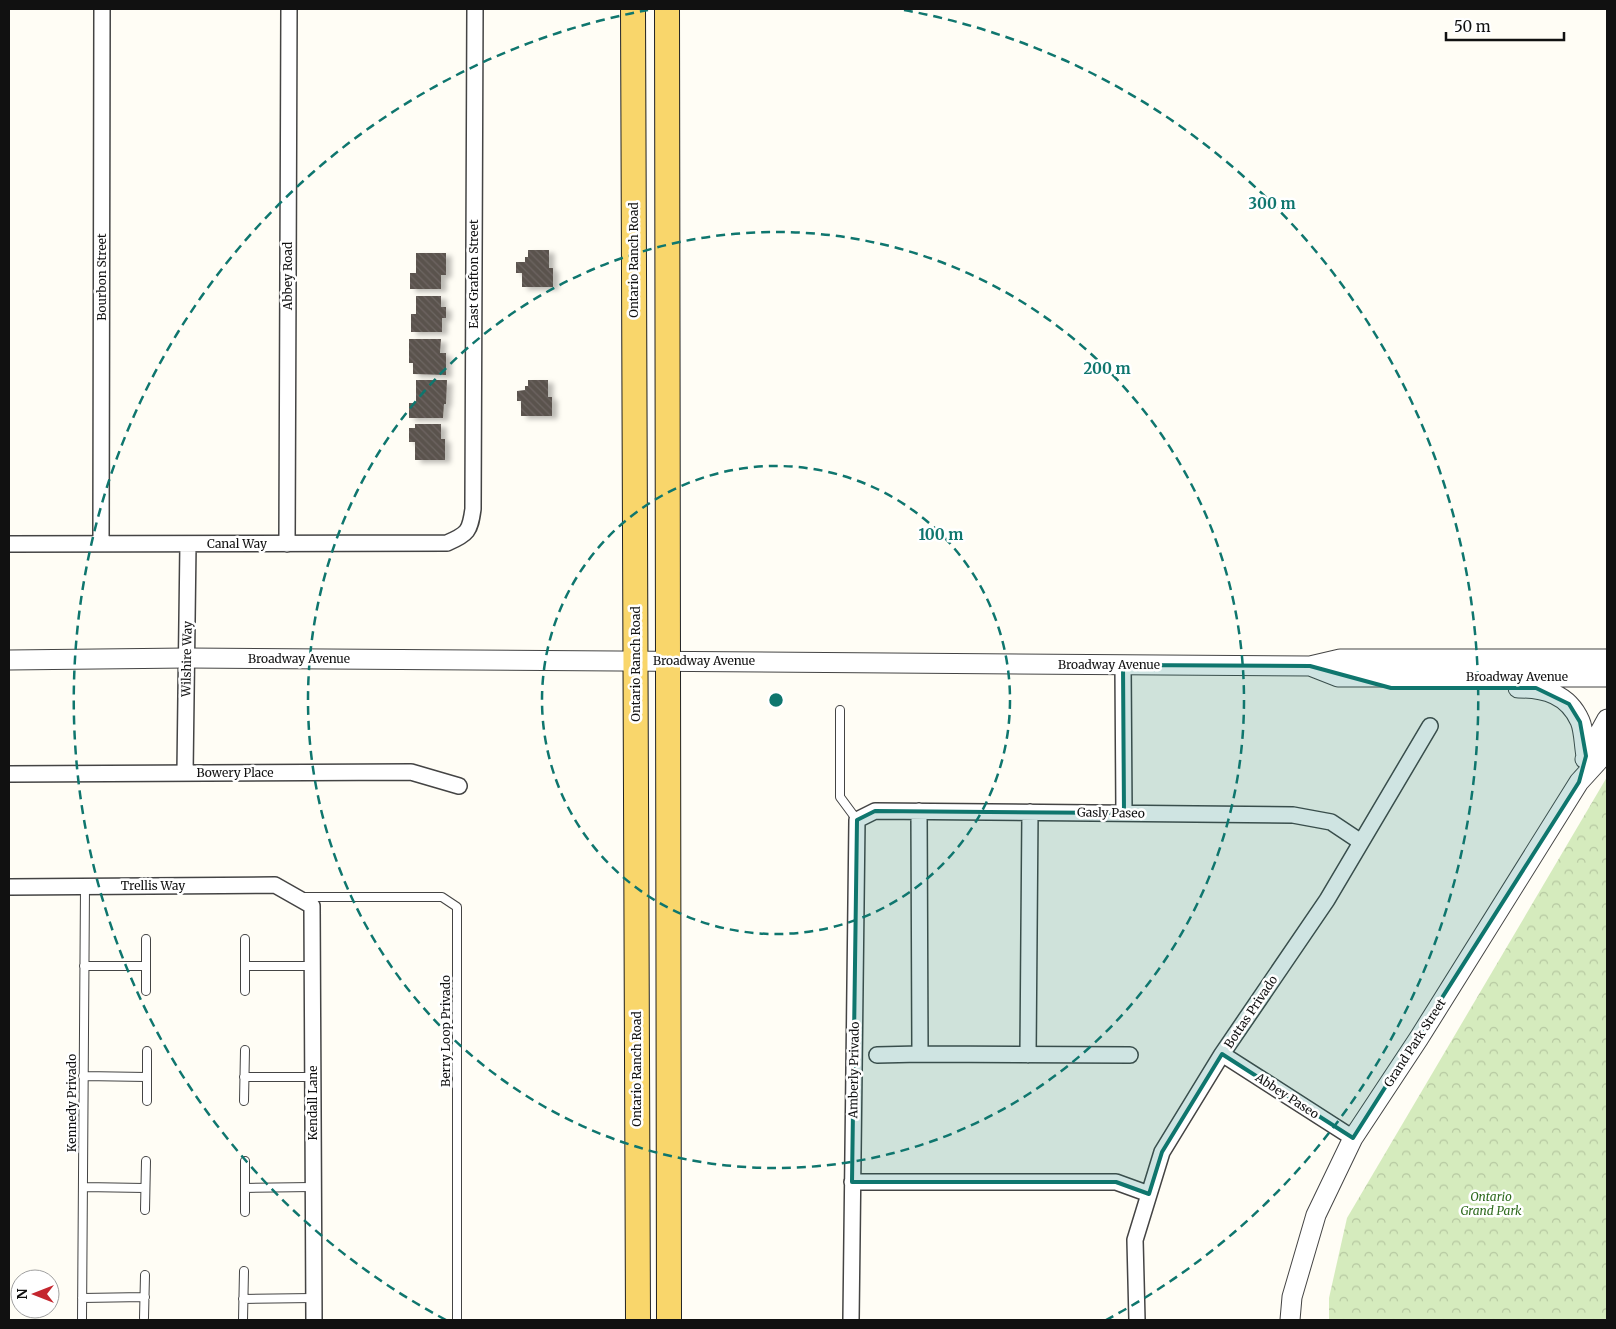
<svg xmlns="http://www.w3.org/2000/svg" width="1616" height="1329" viewBox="0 0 1616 1329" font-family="Merriweather,serif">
<defs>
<pattern id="park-crowns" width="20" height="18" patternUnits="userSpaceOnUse" patternTransform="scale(1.25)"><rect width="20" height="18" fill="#d5ebbd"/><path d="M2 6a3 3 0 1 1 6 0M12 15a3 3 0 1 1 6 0" fill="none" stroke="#b6c8a1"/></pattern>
<pattern id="building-back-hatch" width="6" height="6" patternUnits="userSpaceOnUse" patternTransform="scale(1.25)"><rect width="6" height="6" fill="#5a524d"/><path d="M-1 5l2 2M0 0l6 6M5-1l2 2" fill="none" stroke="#6d6662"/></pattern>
<filter id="shadow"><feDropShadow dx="5.5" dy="3" stdDeviation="2.5" flood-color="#0004"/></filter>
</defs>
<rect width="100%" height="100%" fill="#fffdf5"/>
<path fill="url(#park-crowns)" d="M1607 777V1320H1329V1298L1347 1218Z"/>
<path fill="url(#building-back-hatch)" filter="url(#shadow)" d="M528 250H549V268H553V287H522V273H516V262H525V257H528Z
M416 253H446V275H441V289H410V273H416Z
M416 296H441V307H446V318H442V332H411V314H416Z
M409 339H441L440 353H446V375L413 374V363H409Z
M416 380H447L446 404H444L443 418H409V403H416Z
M528 380H548V397H552V416H521V401H517V391L525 390V386H528Z
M415 424H441V439H445V460H415V442H409V428H415Z"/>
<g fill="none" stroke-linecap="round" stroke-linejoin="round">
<defs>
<path id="service" d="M840 710V797L857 820
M302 897H442L457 907V1320
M84 966H146
M245 966H312
M146 991V939
M245 991V939
M83 1076 147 1077
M244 1077H313
M147 1101V1051
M244 1101 245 1050
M245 1161V1212
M83 1187 145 1188
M245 1188 313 1187
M145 1210 146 1161
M82 1298 145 1297
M243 1299 314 1298
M144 1318 145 1275
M82 1320 85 887
M243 1320 244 1271"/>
<path id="minor" d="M9 544 447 543C468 534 470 531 473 509L475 9
M101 544 102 9
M287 544 289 9
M1123 665 1124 813
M185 773 188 544
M9 774 411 772 459 786
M919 811 920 1054 1130 1055
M9 887 275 885 312 906 314 1320
M1222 1054 1353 1138
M877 1055 920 1054
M1028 1055 1030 812
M852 1182H1116L1149 1194
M851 1320 857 820 875 811 1293 815 1331 822 1361 842
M1137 1320 1135 1240 1162 1152 1222 1054 1327 900 1430 726"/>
<path id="tertiary" d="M9 660 187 658 1310 666 1340 659H1607
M1310 666 1338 677H1607
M1518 688C1545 688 1568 694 1580 721 1584 730 1584 745 1586 756
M1585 759 1607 719
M1290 1320 1292 1297 1316 1215 1353 1138 1419 1038 1579 782 1599 760 1607 748"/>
<path id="primary" d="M633 9 638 1320
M667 9 669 1320"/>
</defs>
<use href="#service" stroke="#444" stroke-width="10"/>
<use href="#minor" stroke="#444" stroke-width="18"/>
<use href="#tertiary" stroke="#444" stroke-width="21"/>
<use href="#primary" stroke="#222" stroke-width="26"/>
<use href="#service" stroke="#fff" stroke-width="8"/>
<use href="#minor" stroke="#fff" stroke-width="15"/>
<use href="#tertiary" stroke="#fff" stroke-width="19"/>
<use href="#primary" stroke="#f9d66b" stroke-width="24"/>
</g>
<path fill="#0f766e" fill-opacity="0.2" stroke="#0f766e" stroke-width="4" stroke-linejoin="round" d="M1123 665 1310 666 1391 688H1536L1569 704 1580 722 1586 756 1579 782 1353 1138 1222 1054 1162 1152 1149 1194 1116 1182H852L857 820 875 811 1124 813Z"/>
<g fill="none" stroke="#0f766e" stroke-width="2.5" stroke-dasharray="9 6">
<circle cx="776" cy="700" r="234"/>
<circle cx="776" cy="700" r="468"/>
<path d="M446 1320A702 702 0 0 1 648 10M904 10A702 702 0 0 1 1106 1320"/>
</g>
<g text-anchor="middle" stroke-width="5" stroke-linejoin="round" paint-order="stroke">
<g font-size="12" fill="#111" stroke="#fff">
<text transform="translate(634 260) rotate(-90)" y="4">Ontario Ranch Road</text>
<text transform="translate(474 274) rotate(-90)" y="4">East Grafton Street</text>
<text transform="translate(288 276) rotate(-90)" y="4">Abbey Road</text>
<text transform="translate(102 277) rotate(-90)" y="4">Bourbon Street</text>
<text x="237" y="548">Canal Way</text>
<text transform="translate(187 659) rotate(-89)" y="4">Wilshire Way</text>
<text x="299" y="663">Broadway Avenue</text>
<text x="704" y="665">Broadway Avenue</text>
<text transform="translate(636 664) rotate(-90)" y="4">Ontario Ranch Road</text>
<text x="1109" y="669">Broadway Avenue</text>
<text x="1517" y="681">Broadway Avenue</text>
<text x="235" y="777">Bowery Place</text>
<text transform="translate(1111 813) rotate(1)" y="4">Gasly Paseo</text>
<text x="153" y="890">Trellis Way</text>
<text transform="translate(1251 1012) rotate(-56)" y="4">Bottas Privado</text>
<text transform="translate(446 1031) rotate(-90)" y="4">Berry Loop Privado</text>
<text transform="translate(1415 1043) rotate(-57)" y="4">Grand Park Street</text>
<text transform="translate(637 1069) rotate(-90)" y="4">Ontario Ranch Road</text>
<text transform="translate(854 1070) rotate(-89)" y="4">Amberly Privado</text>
<text transform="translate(1287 1096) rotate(33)" y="4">Abbey Paseo</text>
<text transform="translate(72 1103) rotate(-90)" y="4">Kennedy Privado</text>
<text transform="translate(313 1103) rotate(-90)" y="4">Kendall Lane</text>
</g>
<g font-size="12" font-style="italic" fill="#2f6b1f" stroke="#fff">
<text x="1491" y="1201">Ontario<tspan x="1491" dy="14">Grand Park</tspan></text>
</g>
</g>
<circle cx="776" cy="700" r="8" fill="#0f766e" stroke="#fff" stroke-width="2.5"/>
<g font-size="15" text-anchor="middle" font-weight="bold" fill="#0f766e" stroke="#fff" stroke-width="5" stroke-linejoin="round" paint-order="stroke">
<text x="1272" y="209">300 m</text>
<text x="1107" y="374">200 m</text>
<text x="941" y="540">100 m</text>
</g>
<rect width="1616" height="1329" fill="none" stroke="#111111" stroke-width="20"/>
<g transform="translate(35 1294) rotate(270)"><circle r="24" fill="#ffffff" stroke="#a0a0a0"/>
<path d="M0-4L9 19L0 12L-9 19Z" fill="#c4262e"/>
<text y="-8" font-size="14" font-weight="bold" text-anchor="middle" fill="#111111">N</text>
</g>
<path d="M1446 32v8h118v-8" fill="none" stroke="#111111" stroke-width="2.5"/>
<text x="1454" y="32" font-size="15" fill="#111111" stroke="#ffffff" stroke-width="4" paint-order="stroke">50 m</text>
</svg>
